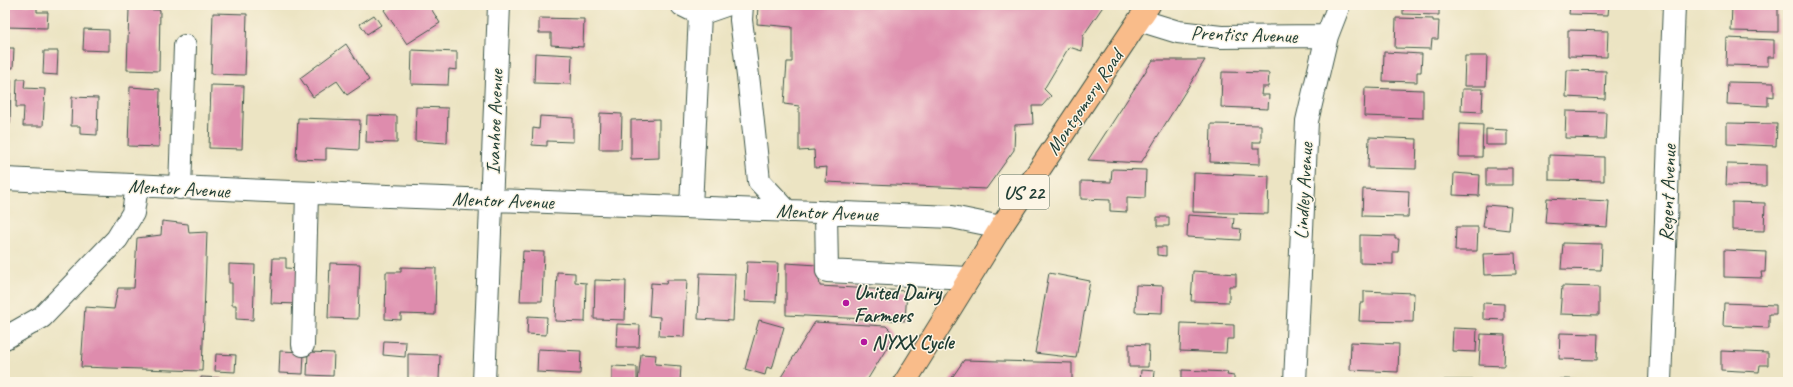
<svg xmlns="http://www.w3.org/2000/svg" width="1793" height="387" viewBox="0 0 1793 387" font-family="Caveat,sans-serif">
<rect width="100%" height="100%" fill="#fcf5e5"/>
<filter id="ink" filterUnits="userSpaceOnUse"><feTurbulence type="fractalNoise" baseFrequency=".025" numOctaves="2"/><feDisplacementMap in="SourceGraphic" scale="8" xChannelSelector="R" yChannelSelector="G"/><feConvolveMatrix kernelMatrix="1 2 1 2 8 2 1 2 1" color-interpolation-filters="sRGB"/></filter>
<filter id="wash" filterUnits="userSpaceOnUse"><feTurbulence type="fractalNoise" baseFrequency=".012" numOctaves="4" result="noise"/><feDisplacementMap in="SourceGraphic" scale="16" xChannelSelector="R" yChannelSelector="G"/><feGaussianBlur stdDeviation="0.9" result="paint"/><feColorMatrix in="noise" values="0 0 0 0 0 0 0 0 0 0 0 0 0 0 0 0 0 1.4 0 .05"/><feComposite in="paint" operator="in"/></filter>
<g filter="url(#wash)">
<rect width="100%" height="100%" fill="#ece4c3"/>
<g id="blocks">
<path fill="#de8cad" d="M5 5H37V12H48L47 28 5 27Z
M391 5H433L430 7 440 23 407 44 384 10Z
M758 5H1104L1083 36 1082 51 1069 47 1044 89 1051 96 1042 106H1032L1033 124 1015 125 1014 150 986 189 826 182 827 167 815 168 814 150 799 151V106L784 104 787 62H792V27L757 24Z
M1403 5H1439V15L1403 14Z
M1570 5H1609L1608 15 1569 14Z
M1732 5 1778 6V32L1731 31Z
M129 9 160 10 159 71 127 70Z
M213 13 247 14 245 75 211 74Z
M374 15 381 25 367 34 360 24Z
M539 18 584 19 583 47 551 45V33H539Z
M1396 18 1433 19V21H1439L1438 39H1432L1431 49 1395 48Z
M84 29 109 30V51L83 50Z
M1568 30 1608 31 1607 57 1568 56Z
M1727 38 1774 40V57H1768V66L1726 65Z
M346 44 369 80 347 95 337 81 313 97 300 78Z
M5 48H14L13 68H5Z
M412 50 457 52V70L449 69 448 85 411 84Z
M44 51H58L57 75 43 74Z
M1384 52 1422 54 1421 72H1417V82L1383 81Z
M535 53 572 55 571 84 534 83Z
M1465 56H1487L1486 86H1464Z
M1153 60H1205L1141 163 1088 160Z
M1567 70 1606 71 1605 99 1566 97Z
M1222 72 1269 73 1268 87H1262L1261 95H1269L1268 109 1221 107Z
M5 79 11 80 10 124 5 123Z
M17 79H25L24 88 45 89 43 126H23L24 107H16Z
M1728 82 1774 83V97L1768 96V106L1727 104Z
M211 85 244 86 242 149 209 148Z
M130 87 160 89 159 147 128 146Z
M1365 88 1423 90V118L1364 116Z
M1462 89H1483L1482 112 1461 111Z
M72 97 98 98 97 135 80 134V126H71Z
M416 107 448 108 447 143 415 141Z
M1566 111 1606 112 1605 139 1565 138Z
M600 113 622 114 621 149H599Z
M367 115 397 116V143L366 142Z
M540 116 573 118V142L547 141V146L532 145 533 128 539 129Z
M298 118 360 120 359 150 326 148V160L296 159Z
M659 119V158L631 159V120Z
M1727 123 1777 124 1776 146 1727 144Z
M1211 124 1261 125V142H1253V148H1260V164L1210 162Z
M1460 124 1483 125 1482 157H1459Z
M1486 129 1507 130V145H1486Z
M1369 137 1417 139 1416 169 1368 168Z
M1549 155 1604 157V181L1549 180Z
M1727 164 1766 165V186L1726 185Z
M1486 168H1512V185H1486Z
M1112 169 1146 170 1145 198 1127 197V212L1110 211V200L1081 199V181L1111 182Z
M1194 173 1269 176 1268 214 1193 212Z
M1454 173 1480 175 1479 196 1453 195Z
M1363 189 1409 191 1408 217 1362 216Z
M1547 198 1609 201 1607 227 1545 223Z
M1732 202 1765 203 1764 231 1732 230Z
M1486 205 1511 207 1509 230 1483 227Z
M1188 215 1234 218 1233 228 1241 229 1240 240 1187 237Z
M1157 217H1169V226H1157Z
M162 221 188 224 189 233 207 232 202 371 81 367 85 307 114 309 118 288H134L137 238 161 235Z
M1456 227H1478L1477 251H1455Z
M1360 235 1395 236V239H1399L1398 252H1393V264L1360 263Z
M1563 243 1602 244 1601 270 1561 269Z
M1157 247H1166V256L1157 255Z
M1724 250 1766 252 1765 272H1761L1762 278 1724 277Z
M523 251 544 252 542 301H520Z
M1515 253 1516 274 1484 275 1483 254Z
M273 258H286V268L299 269 298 304 271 303Z
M747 262 778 263 776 302 745 301Z
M330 263 360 264 358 319 328 318Z
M786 263 817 265 820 286 907 291 905 321 786 315Z
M229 264 255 265 253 320 236 319V305H232V283H229Z
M401 267 436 268 435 315 401 314V320L385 319 386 272H401Z
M1193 271 1236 274V286H1229V302L1191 301Z
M557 272 575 273V282L586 283 585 322 555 321Z
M700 273 735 274 733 321 698 319Z
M1049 273 1090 281 1076 358 1035 353Z
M595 280 626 281 625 320 594 319Z
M667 280H687L684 337 659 336 660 317 649 316 651 283 666 284Z
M1136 285 1163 286 1162 313 1135 312Z
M1562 286 1599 287V315L1560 314Z
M1364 291 1414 293 1413 322 1359 321 1360 303H1364Z
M1483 303 1504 304V320L1483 319Z
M1724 303 1776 305V314H1769V328L1723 326Z
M528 316 547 317 546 335 527 334Z
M759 320 784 327 772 369 767 367 765 375 745 369Z
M815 322 886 326 891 331V341L866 382H778Z
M1181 323 1234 325V339H1227L1226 353 1180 351Z
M617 324 640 325 639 347H616Z
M1453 328 1477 329 1476 352 1452 351Z
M1560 333 1598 334 1597 360 1559 359Z
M1481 334 1505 335 1504 366 1479 365Z
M384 341 406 342 405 357 383 355Z
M1351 342 1399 344 1398 372 1350 370Z
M1129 344 1149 345 1148 367H1129Z
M538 349 581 351 580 374 537 372Z
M280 351 304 352 303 374 279 373Z
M1721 351 1768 353V365H1760L1759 372 1721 370Z
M308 352 334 353 333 376 307 375Z
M216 354 236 355 235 372 215 371Z
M408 354 440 355 439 380 408 379Z
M641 354 656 355 655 364 681 366 680 382H638Z
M964 360 1072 363V382H949Z
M612 366 637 367V382H612Z
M1141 370 1155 371 1154 382H1140Z
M1182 370 1228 372 1227 375 1234 376V382H1182Z
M201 377 222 378V382H201Z
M1559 379 1597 380V382H1558Z
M1444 380H1473V382H1444Z"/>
</g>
</g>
<g filter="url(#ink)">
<use href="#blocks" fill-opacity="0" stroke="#3e5649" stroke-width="1"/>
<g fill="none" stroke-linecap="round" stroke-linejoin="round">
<defs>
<path id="minor" d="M682 5 700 14
M742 5 741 20 749 84 759 181 787 211
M1139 20 1178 32 1221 37 1327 36
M5 179C320 195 636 205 952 217L1001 227
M180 188 185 46
M691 207 700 14 726 5
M826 212 827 271 969 278
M5 338 42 317 117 239 133 213 137 186
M303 345 307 193
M484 382 499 5
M1295 382 1307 121 1327 36 1339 5
M1660 382 1674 5"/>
<path id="major" d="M905 382 1001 227 1149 5"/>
</defs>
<use href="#minor" stroke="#3e5649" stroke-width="24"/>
<use href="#major" stroke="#3e5649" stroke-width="24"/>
<use href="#minor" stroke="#fff" stroke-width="22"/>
<use href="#major" stroke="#f9bc8a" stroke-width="22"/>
</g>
</g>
<g fill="#b5179e" stroke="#fcf5e5" stroke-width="1.5">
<circle cx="846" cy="303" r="4"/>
<circle cx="864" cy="342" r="4"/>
</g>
<g text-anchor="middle" stroke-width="3" stroke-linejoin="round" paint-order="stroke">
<rect fill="#fcf5e5" stroke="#617469" stroke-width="1" x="999" y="175" width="50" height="34" rx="3"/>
<g font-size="19" font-weight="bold" fill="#1f3d34">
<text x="1024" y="199">US 22</text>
</g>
<g font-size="20" fill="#1f3d34" stroke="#fcf5e5">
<text transform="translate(1244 34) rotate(2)" y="7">Prentiss Avenue</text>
<text transform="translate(1084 102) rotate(-56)" y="7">Montgomery Road</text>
<text transform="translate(494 122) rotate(-88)" y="7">Ivanhoe Avenue</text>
<text transform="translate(179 188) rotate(3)" y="7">Mentor Avenue</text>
<text transform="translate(1303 191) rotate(-87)" y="7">Lindley Avenue</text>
<text transform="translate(1667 193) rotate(-88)" y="7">Regent Avenue</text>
<text transform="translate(503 200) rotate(2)" y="7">Mentor Avenue</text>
<text transform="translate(827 212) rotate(2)" y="7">Mentor Avenue</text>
</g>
<g font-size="20" font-weight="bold" fill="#1f3d34" stroke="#fcf5e5" text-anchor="start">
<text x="854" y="299">United Dairy<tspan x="854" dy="23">Farmers</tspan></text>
<text x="872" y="349">NYXX Cycle</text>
</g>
</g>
<rect width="1793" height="387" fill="none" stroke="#fcf5e5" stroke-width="20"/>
</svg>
